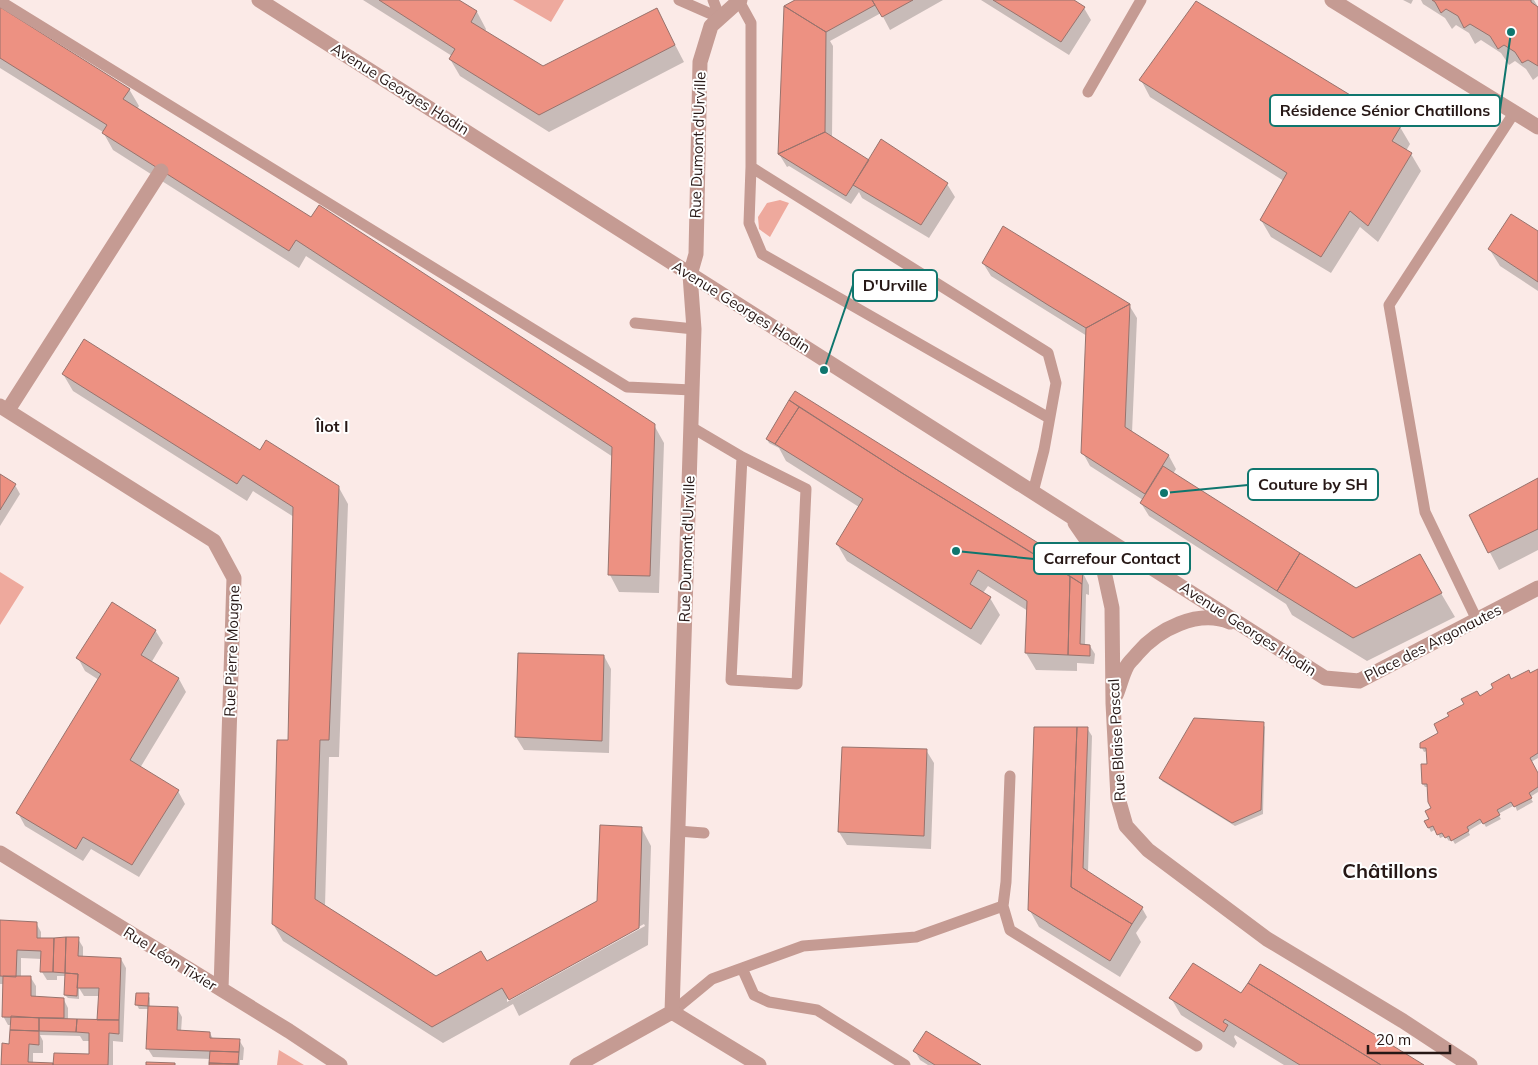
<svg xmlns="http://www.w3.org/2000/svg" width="1538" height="1065" viewBox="0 0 1538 1065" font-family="Mulish,sans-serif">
<rect width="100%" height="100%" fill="#fbeae7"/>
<path fill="#eea99d" d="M513 0H564L551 22Z
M780 200 789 203 770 237 759 229 758 217 767 203Z
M0 572 24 587 0 625Z
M279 1049V1050L304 1065H277Z"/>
<path fill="#0003" fill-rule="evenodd" d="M363 0H457L477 12 486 29 485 32 543 67 657 10 684 62 549 132 460 76 450 59 452 56Z
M797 0H943L890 30 881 13 830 41 833 46 832 138 869 162 881 141 947 184 955 197 929 238 862 198 859 192 851 204 789 166 787 167 779 154Z
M981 0H1072L1084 8 1091 20 1069 55Z
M1403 0H1413L1411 4Z
M1421 0H1534L1538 7V76L1533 80 1526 69 1515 61 1509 65 1501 53 1481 40 1475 44 1469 33 1456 25 1452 29 1445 18 1423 4Z
M0 8 129 89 139 106 137 109 312 219 654 425 664 443 659 593 619 592 610 575 613 457 306 256 299 268 113 150 103 132 0 68Z
M1141 80 1400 127 1410 144 1406 151 1411 154 1421 171 1378 242 1360 227 1331 273 1271 237 1261 220 1284 181 1150 97Z
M1538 232V291L1500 266 1490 250Z
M983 263 1129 305 1137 318 1132 433 1169 456 1176 469 1173 474 1356 590 1419 556 1455 617 1367 661 1292 615 1286 604 1149 516 1141 503 1143 500 1090 466 1083 453 1087 336 991 276Z
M63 374 260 452 338 486 348 504 339 757H329L325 907 436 977 487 963 598 901 642 829 651 846 648 945 519 1016 513 1004 443 1043 283 941 273 924 290 741 294 517 253 491 247 501 73 391ZM644 924 645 926 507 1002V999Z
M795 393 1082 571 1089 585V595L1086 594 1085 646H1090L1095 654 1094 664 1077 663V671L1036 670 1026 653 1028 611 988 586 983 593 990 598 1000 615 981 645 847 561 837 544 859 507 786 461 779 448 769 443 767 439Z
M0 475 15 485 20 494 0 526Z
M1538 480V550L1499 570 1471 516Z
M155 630 163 643 151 663 179 679 186 692 140 768 178 791 185 804 139 877 91 849 83 861 25 826 18 813 99 680 85 671 78 658Z
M604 656 611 669 609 753 524 750 516 737Z
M1538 670V758L1531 762 1538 775V792L1530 797 1533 802 1517 811 1515 805 1498 814 1501 819 1486 827 1483 822 1468 831 1470 835 1455 844 1452 839 1449 841 1445 836 1440 838 1436 829 1431 832 1426 822 1430 819 1432 808 1429 787H1425L1423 784 1428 765 1427 751 1424 752 1422 748 1440 734 1479 697 1511 680Z
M1263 724 1265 727 1263 814 1235 826 1162 781 1160 778Z
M1087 728 1092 736 1088 872 1142 908 1147 917 1136 933 1141 942 1120 977 1039 927 1029 909Z
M926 750 934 763 931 849 847 845 839 832Z
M0 922 36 923 41 932V939H78L83 947V958L121 959 126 968 123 1042 113 1041V1065H2L11 1045 12 1025H8L3 1016 4 984H0ZM21 958 42 959V972L47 980H57V976H66L65 995 68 998 79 999V988L84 996H100L98 1021 68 1020V1008L64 1000 36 998V986L31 978H21ZM40 1035 80 1036 83 1041H90V1055L54 1064H33V1053H43V1041Z
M148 995 150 998V1007L177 1008 182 1017 181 1032 210 1033 213 1039 239 1040 244 1048 243 1060H240V1065H211V1059L153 1057 148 1049 149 1009H139L137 1005Z
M1242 995 1422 1065H1284L1235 1035 1234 1037 1237 1043 1234 1048 1181 1015 1171 998Z
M915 1051 978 1065H928L920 1060Z"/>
<path fill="#ed9182" stroke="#98736d" d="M379 0H459L477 11 471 22 543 66 657 8 675 45 539 115 449 59 455 49Z
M795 0H872L875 5 826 32 784 6Z
M872 0H913L882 17Z
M993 0H1074L1085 7 1061 42Z
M1432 0H1531V2L1538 7V66L1528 60 1522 63 1515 52 1504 45 1498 49 1490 36 1470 24 1464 28 1458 16 1446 9 1441 13 1435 2Z
M1196 1 1401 126 1392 141 1412 153 1368 226 1350 211 1321 257 1260 220 1287 173 1139 80Z
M784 6 826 32 825 132 778 154Z
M0 7 130 89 123 99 311 217 319 205 655 424 650 576 608 575 612 447 296 240 289 251 102 133 107 125 0 58Z
M825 132 869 160 846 196 778 154Z
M881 139 948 183 921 225 853 185Z
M1511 214 1538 231V282L1488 249Z
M1003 226 1130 304 1086 328 1048 305 982 263Z
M1130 304 1125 427 1169 455 1145 494 1081 453 1086 328Z
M84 339 260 450 266 440 339 486 329 740H320L315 899 436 976 481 951 487 961 597 901 600 825 642 827 639 928 509 1000 502 988 432 1027 272 924 277 740H288L293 507 243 475 237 484 62 374Z
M795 391 1083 571 1082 584 902 473 789 400Z
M789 400 799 407 775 444 766 439Z
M799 407 902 473 1070 576 1068 655 1025 653 1027 601 978 570 970 584 991 597 971 629 836 544 863 499 775 444Z
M1163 466 1300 553 1277 591 1140 503Z
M0 474 16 484 0 510Z
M1538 478V529L1488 553 1469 515Z
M1300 553 1356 588 1420 554 1442 593 1353 638 1277 591Z
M1070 576 1082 584 1080 644 1090 645V656L1068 655Z
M112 602 156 630 141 655 179 678 130 760 179 790 132 865 83 837 76 849 16 813 101 674 76 658Z
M518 653 604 655 602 741 515 737Z
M1538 669V753L1530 758 1538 773V787L1529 793 1532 798 1514 807 1511 802 1497 810 1500 815 1483 824 1480 819 1467 827 1469 831 1451 841 1449 836 1445 838 1442 833 1437 835 1433 826 1428 828 1424 821 1429 819 1425 811 1431 808 1428 802 1427 784H1422L1421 764H1427L1426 748H1420V743L1438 733 1434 724 1449 716 1447 713 1464 704 1461 699 1477 691 1480 696 1493 688 1491 684 1509 674 1511 679 1529 670 1530 673Z
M1194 718 1264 722 1261 810 1232 823 1159 778Z
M1034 727H1077L1071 887 1132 924 1110 961 1028 910Z
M1077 727H1088L1083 868 1143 907 1132 924 1071 887Z
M842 747 927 749 924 836 838 832Z
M0 920 37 922V938H54L53 972H40L41 951 17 950 16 977 0 976Z
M66 937 65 973 53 972 54 938Z
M66 937H79L78 956 121 958 119 1020H97L99 988H77L78 974 65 973Z
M1193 963 1241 993 1248 983 1381 1065H1300L1225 1019 1223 1022 1228 1025 1224 1032 1169 998Z
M1260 964 1275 973 1424 1065H1381L1248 983Z
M65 973 78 974 77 996 64 995Z
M3 976H31V996L64 998V1018L2 1017Z
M136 993H149L148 1006 135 1005Z
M148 1006 178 1007 177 1030 210 1032V1038L240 1039 239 1052 146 1049Z
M11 1016 39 1018V1031L10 1030Z
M39 1018 77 1019 76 1032 39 1031Z
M77 1019 119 1020V1034L109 1033 108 1065H53L54 1053 89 1054V1033L76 1032Z
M10 1030 39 1031V1045L29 1044 28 1062 53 1063V1065H1L2 1043 9 1044Z
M926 1031 981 1065H935L913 1051Z
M210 1051 239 1052 238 1064 209 1063Z
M146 1062 175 1063V1065H146Z
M209 1063 238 1064V1065H209Z"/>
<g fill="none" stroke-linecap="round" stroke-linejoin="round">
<path stroke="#c59b93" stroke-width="11" d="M679 0 720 18
M713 0 720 18
M0 1 627 387 692 390
M739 1 751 23V167L1048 353 1056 383 1044 450 1033 492
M1088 92 1141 0
M751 167 749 223 762 254 1049 418
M635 323 694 329
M691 427 742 457 731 680 797 684 806 489 742 457
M1477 620 1425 512 1389 305 1514 113
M1010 776 1006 882 1003 906 1010 930 1197 1046
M678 831 704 833
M742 968 754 995 769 1002 817 1010 905 1065
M672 1012 712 979 803 946 916 937 1003 906"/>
<path stroke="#c59b93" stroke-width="15" d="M8 410 161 171"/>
<path stroke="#c59b93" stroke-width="15" d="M259 0 1325 678 1359 681 1538 588
M740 0 711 26 700 62 696 254 690 275 694 329 672 1012 759 1065
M1332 0 1538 127
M0 406 214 541 234 578 221 989
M1075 523 1102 562 1112 608 1113 703 1118 798 1126 826 1148 850 1267 939 1403 1021 1470 1065
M1116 695C1120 686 1122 675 1127 666 1129 662 1134 658 1137 654 1158 629 1198 609 1230 622
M0 853 289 1031 340 1065
M577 1065 672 1012"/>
</g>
<g text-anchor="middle" stroke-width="4" stroke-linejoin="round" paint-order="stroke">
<g font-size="15" fill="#271816" stroke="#fff">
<text transform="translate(400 89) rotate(32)" y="5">Avenue Georges Hodin</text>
<text transform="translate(698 145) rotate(-88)" y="5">Rue Dumont d'Urville</text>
<text transform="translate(741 307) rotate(32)" y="5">Avenue Georges Hodin</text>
<text transform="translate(687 549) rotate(-88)" y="5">Rue Dumont d'Urville</text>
<text transform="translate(1248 629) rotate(33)" y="5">Avenue Georges Hodin</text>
<text transform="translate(1433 643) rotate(-27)" y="5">Place des Argonautes</text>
<text transform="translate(232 651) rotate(-88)" y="5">Rue Pierre Mougne</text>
<text transform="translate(1117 740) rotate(-93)" y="5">Rue Blaise Pascal</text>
<text transform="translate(170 959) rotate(32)" y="5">Rue Léon Tixier</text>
</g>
<g font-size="16" font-weight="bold" fill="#271816" stroke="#fff">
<text x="332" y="432">Îlot I</text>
</g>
<g font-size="20" font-weight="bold" fill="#271816" stroke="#fff">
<text x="1390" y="878">Châtillons</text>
</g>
</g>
<path fill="none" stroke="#0f766e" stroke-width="2" d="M1511 32L1500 110M824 370L853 285M1164 493L1248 485M956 551L1034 559"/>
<g fill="#0f766e" stroke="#fff" stroke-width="2">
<circle cx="1511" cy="32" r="5"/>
<circle cx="824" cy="370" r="5"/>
<circle cx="1164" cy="493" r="5"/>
<circle cx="956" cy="551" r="5"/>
</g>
<g fill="#fff" stroke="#0f766e" stroke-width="2">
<rect x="1270" y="95" width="230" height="31" rx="5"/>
<rect x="853" y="270" width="84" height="31" rx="5"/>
<rect x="1248" y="469" width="130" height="31" rx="5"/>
<rect x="1034" y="543" width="156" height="31" rx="5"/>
</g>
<g font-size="16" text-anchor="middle" font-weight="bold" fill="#271816">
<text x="1385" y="116">Résidence Sénior Chatillons</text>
<text x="895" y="291">D'Urville</text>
<text x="1313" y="490">Couture by SH</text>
<text x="1112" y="564">Carrefour Contact</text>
</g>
<path d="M1368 1045v8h82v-8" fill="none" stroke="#271816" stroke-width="2.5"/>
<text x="1376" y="1045" font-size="15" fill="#271816" stroke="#ffffff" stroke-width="4" paint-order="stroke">20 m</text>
</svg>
